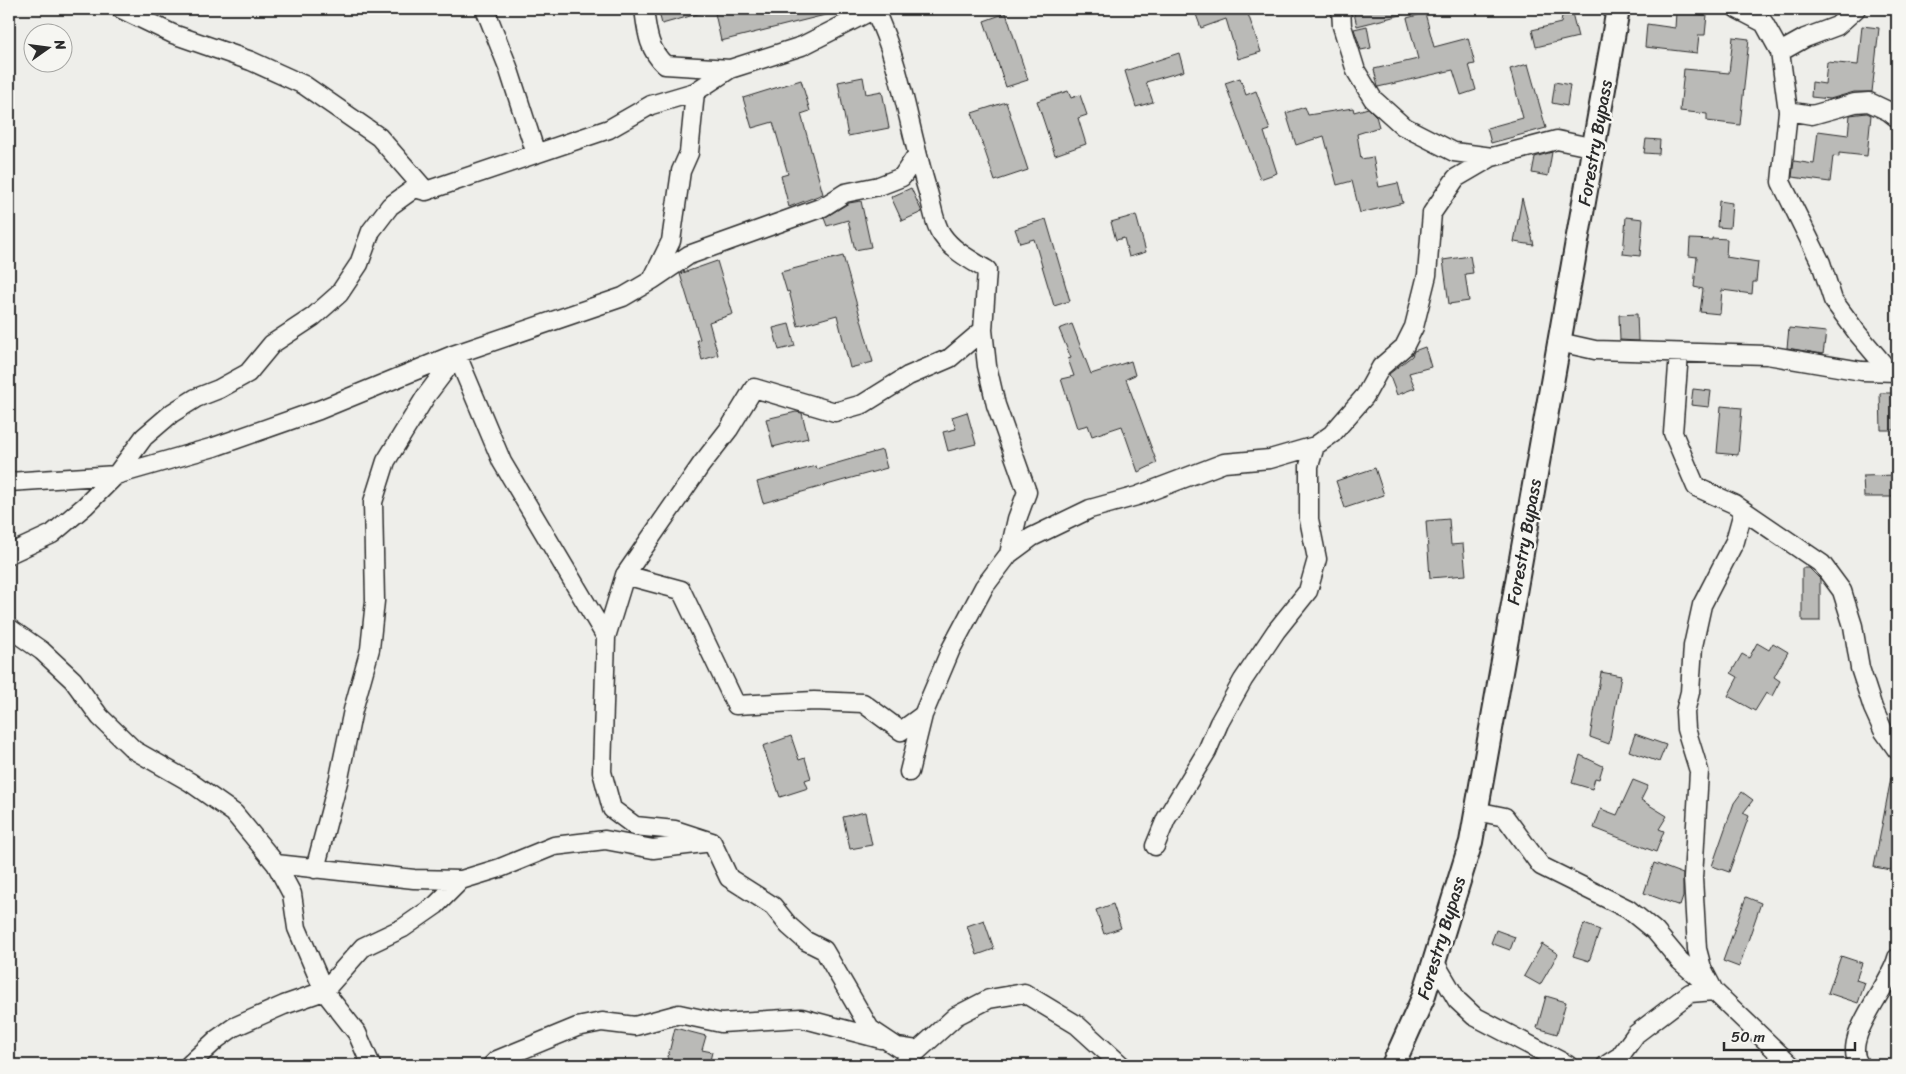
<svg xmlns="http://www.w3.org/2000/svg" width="1906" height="1074" viewBox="0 0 1906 1074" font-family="Sriracha,sans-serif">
<rect width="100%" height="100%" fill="#eeeeea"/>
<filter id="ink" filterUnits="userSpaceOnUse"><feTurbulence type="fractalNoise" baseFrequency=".02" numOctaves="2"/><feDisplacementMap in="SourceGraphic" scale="10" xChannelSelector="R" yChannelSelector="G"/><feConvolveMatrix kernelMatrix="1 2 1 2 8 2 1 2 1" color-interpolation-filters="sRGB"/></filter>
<g filter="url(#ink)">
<path fill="#babab7" stroke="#2b2b2b" d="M658 9H700L701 13 662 24Z
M732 9H828L829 14 721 41 715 13Z
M1194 9H1249L1247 11 1261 52 1238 59 1226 19 1201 28Z
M1353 9H1405V14L1357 26Z
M1563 9H1571L1578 37 1536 47 1532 30 1561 23Z
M1676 12 1707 15 1705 35H1699L1697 53 1645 47 1647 24 1675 28Z
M1006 13 1028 80 1006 87 984 21Z
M1425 13 1434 47 1468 38 1475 64 1469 65 1476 90 1461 95 1453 70 1378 87 1374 69 1418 59 1407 18Z
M1367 26 1371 48 1361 50 1354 29Z
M1862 26 1879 28 1872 92H1854L1830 99 1811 97 1812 82 1825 84 1827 62 1858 65Z
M1733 37 1749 39 1740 125 1707 121V114L1680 111 1684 69 1729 73Z
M1179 53 1184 71 1146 82 1153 102 1136 107 1125 71Z
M1528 64 1546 128 1491 143 1487 128 1523 118 1510 69Z
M863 77 866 94 882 91 889 128 848 136 838 82Z
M1240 78 1246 95 1256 91 1270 130 1264 132 1277 173 1260 179 1225 83Z
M801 80 810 111 801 114 823 194 789 207 781 176 788 174 773 122 752 128 743 98Z
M1555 82 1570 85 1567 106 1552 103Z
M1068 91 1071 98 1080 95 1087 115 1078 118 1086 144 1055 155 1037 101Z
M1006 102 1028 170 995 181 972 113Z
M1305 107 1308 115 1353 108 1354 112 1368 108 1376 116 1379 127 1357 134 1361 159 1373 157 1379 187 1398 183 1403 203 1360 213 1352 181 1337 185 1324 136 1296 145 1286 113Z
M1867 113 1871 115 1867 156 1839 153V157L1833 156 1830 182 1792 177 1794 161 1814 164 1818 131 1848 135 1850 115Z
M1646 139 1660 140 1659 154 1644 153Z
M1552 152 1548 176 1532 173 1535 157Z
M911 188 922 212 902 221 891 197Z
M1522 198 1534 245 1514 242Z
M861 201 871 247 855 250 848 220 827 226 824 218 849 203Z
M1719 201 1732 203 1730 228 1717 227Z
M1136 215 1146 252 1129 257 1124 238 1116 240 1111 222Z
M1626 217 1643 219 1640 256 1623 254Z
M1046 219 1070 301 1054 306 1034 239 1020 243 1015 229Z
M1712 238 1727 239 1726 257 1758 262 1756 282H1753L1752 294 1722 290 1720 314 1700 312 1703 289 1694 287 1697 257 1689 256 1690 239 1712 240Z
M843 256 873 362 850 368 837 315 798 326 789 291 787 292 781 272Z
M1470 256 1473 273 1465 274 1469 301 1449 304 1443 260Z
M717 261 733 314 709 322 718 355 702 360 697 340 700 339 680 274Z
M1637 314 1638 341 1620 340 1619 315Z
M789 324 795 346 779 350 773 328Z
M1072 324 1091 374 1131 361 1135 375 1126 379 1157 463 1138 472 1122 426 1092 436 1088 425 1077 428 1061 379 1074 376 1068 359 1071 358 1059 329Z
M1789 328 1826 332 1823 354 1787 348Z
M1425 347 1431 367 1409 373 1415 388 1397 395 1389 374 1412 356 1414 351Z
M1693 389 1711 391 1709 407 1691 405Z
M1880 393H1897V430H1881Z
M1721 406 1742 408 1738 455 1717 453Z
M796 412 802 413 808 438 773 447 766 419Z
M967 412 976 444 948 451 943 432 956 429 952 417Z
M882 450 887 468 763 503 757 482 816 466 817 469Z
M1375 468 1384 495 1345 508 1336 481Z
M1897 475V497H1864L1863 476Z
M1449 519 1451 545 1463 544 1466 575 1430 578 1426 521Z
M1802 568H1809L1820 579V621H1802Z
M1757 643 1769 650 1773 643 1788 652 1774 677 1780 681 1772 696 1766 693 1755 711 1728 696 1738 677 1731 673 1742 654 1749 658Z
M1601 672 1621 676 1609 744 1590 737Z
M1635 734 1666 745 1659 762 1629 751Z
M791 736 799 760 805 758 811 778 805 780 808 788 780 797 763 746Z
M1580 755 1603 766 1599 779 1595 778 1592 789 1572 783Z
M1891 778 1897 779V836L1891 870 1874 867Z
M1633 780 1648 786 1641 800 1667 816 1659 829 1664 831 1656 852 1594 828 1601 809 1617 815Z
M1742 792 1753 800 1743 813 1749 816 1729 872 1712 866 1734 803Z
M865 812 872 845 850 849 843 817Z
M1654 863 1683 874V897L1680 906 1644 893Z
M1746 897 1761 903 1739 967 1723 961Z
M1113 904 1121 928 1104 934 1096 910Z
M984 920 994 949 977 955 967 926Z
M1584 924 1600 930 1589 961 1573 956Z
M1496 930 1515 937 1510 950 1491 943Z
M1542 944 1558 954 1540 985 1524 976Z
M1841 956 1862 963 1856 980 1865 983 1858 1003 1828 993Z
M1546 996 1566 1002 1557 1034 1537 1028Z
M675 1028 706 1036 702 1050 712 1052 709 1065H666Z"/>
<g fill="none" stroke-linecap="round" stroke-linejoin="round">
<defs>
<path id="minor" d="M121 9 173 34 251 61 304 85 379 137 426 191
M485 9 508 67 536 154
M644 9C647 31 648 49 665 65L730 69
M874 9C902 66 909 132 928 192 932 205 934 224 942 235 953 251 971 260 987 270L983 330 987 366 996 405 1027 492 1017 519 1009 554
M1341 9 1342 26 1356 71 1373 99 1403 126 1454 152 1492 157
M1737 9 1764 23 1780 52 1788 111 1781 182 1821 263 1833 300 1858 334 1890 372
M1780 52 1805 38 1837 26 1856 9
M1788 111 1812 115 1855 103 1869 102 1888 111 1897 118
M652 280 689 255 823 207 845 193 879 186 902 177 916 156
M1559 342 1595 350 1767 355 1862 371 1897 372
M1679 353 1673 433 1696 487 1734 504 1822 564 1842 591 1853 626 1860 668 1873 708 1883 730 1897 750
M453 355H457L502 462 606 637 602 772 612 809 635 826 675 830 712 842 729 878 773 906 789 926 806 941 824 950 870 1029 897 1047 917 1050
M9 482 116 475 214 447 319 410 453 355 623 297 652 280 671 241 681 171 689 153 695 92
M1743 512 1735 541 1702 605 1693 646 1690 692 1685 712 1686 729 1699 771 1693 878 1697 949 1702 968 1714 991 1791 1065
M9 554 52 534 85 506 116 475 144 437 172 413 196 398 219 389 248 373 272 344 313 317 339 294 359 264 371 231 390 206 415 188 426 191 609 129 651 105 695 92 730 69 802 46 875 9
M625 575 681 590 736 705 814 701 863 703 901 731 923 715
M9 628 42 651 73 680 100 717 134 750 190 782 234 813 276 864 292 894 297 928 324 991 357 1033 371 1065
M606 637 625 575 701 465 729 429 754 388 835 412 863 404 908 376 950 358 983 330
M909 772 923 715 951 649 984 587 1009 554 1032 537 1090 509 1137 496 1224 463 1270 459 1315 446 1332 434 1365 396 1381 367 1404 347 1414 327 1427 275 1432 213 1456 178 1492 157 1557 140 1595 148
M1476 811 1505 817 1541 866 1628 909 1655 931 1680 961 1708 986
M1155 846 1166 819 1207 751 1219 723 1243 680 1276 631 1308 591 1317 559 1309 519V466L1315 446
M276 864 414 879 461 880 500 868 554 846 605 840 653 849 704 843
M315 869 339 778 353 710 370 649 375 601 373 502 386 461 426 396 457 355
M1434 961 1457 1000 1474 1016 1568 1065
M189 1065 217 1039 234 1027 284 1005 324 991 363 947 403 928 436 905 461 880
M492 1065 497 1060 577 1027 602 1022 635 1026 679 1014 721 1023 801 1018 881 1039
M902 1065 956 1016 989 999 1024 993 1077 1025 1121 1065
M1606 1065 1620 1056 1636 1034 1690 993 1714 991
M1860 1065C1839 1040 1890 987 1897 958"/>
<path id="tertiary" d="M1393 1065 1423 998 1471 842 1618 9"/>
</defs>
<use href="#minor" stroke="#2b2b2b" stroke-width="21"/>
<use href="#tertiary" stroke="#2b2b2b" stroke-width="26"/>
<use href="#minor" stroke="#f6f6f2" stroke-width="18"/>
<use href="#tertiary" stroke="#f6f6f2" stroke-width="22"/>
</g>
</g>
<g text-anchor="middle" stroke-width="5" stroke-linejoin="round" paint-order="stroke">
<g font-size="18" fill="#2b2b2b" stroke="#f6f6f2">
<text transform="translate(1595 143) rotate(-80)" y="6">Forestry Bypass</text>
<text transform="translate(1524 542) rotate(-80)" y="6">Forestry Bypass</text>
<text transform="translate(1441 938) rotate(-73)" y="6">Forestry Bypass</text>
</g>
</g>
<rect width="1906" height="1074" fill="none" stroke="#f6f6f2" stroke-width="30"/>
<rect x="15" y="15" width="1876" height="1044" fill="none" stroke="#2b2b2b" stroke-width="2" filter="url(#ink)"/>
<g transform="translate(48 48) rotate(76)"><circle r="24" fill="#f6f6f2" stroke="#a5a5a2"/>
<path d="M0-4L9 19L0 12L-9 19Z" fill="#2b2b2b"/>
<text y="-8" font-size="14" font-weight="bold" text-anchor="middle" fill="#2b2b2b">N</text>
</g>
<path d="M1724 1042v8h131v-8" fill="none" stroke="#2b2b2b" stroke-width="2.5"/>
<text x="1731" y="1042" font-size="15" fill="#2b2b2b" stroke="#f6f6f2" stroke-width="4" paint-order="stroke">50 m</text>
</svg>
